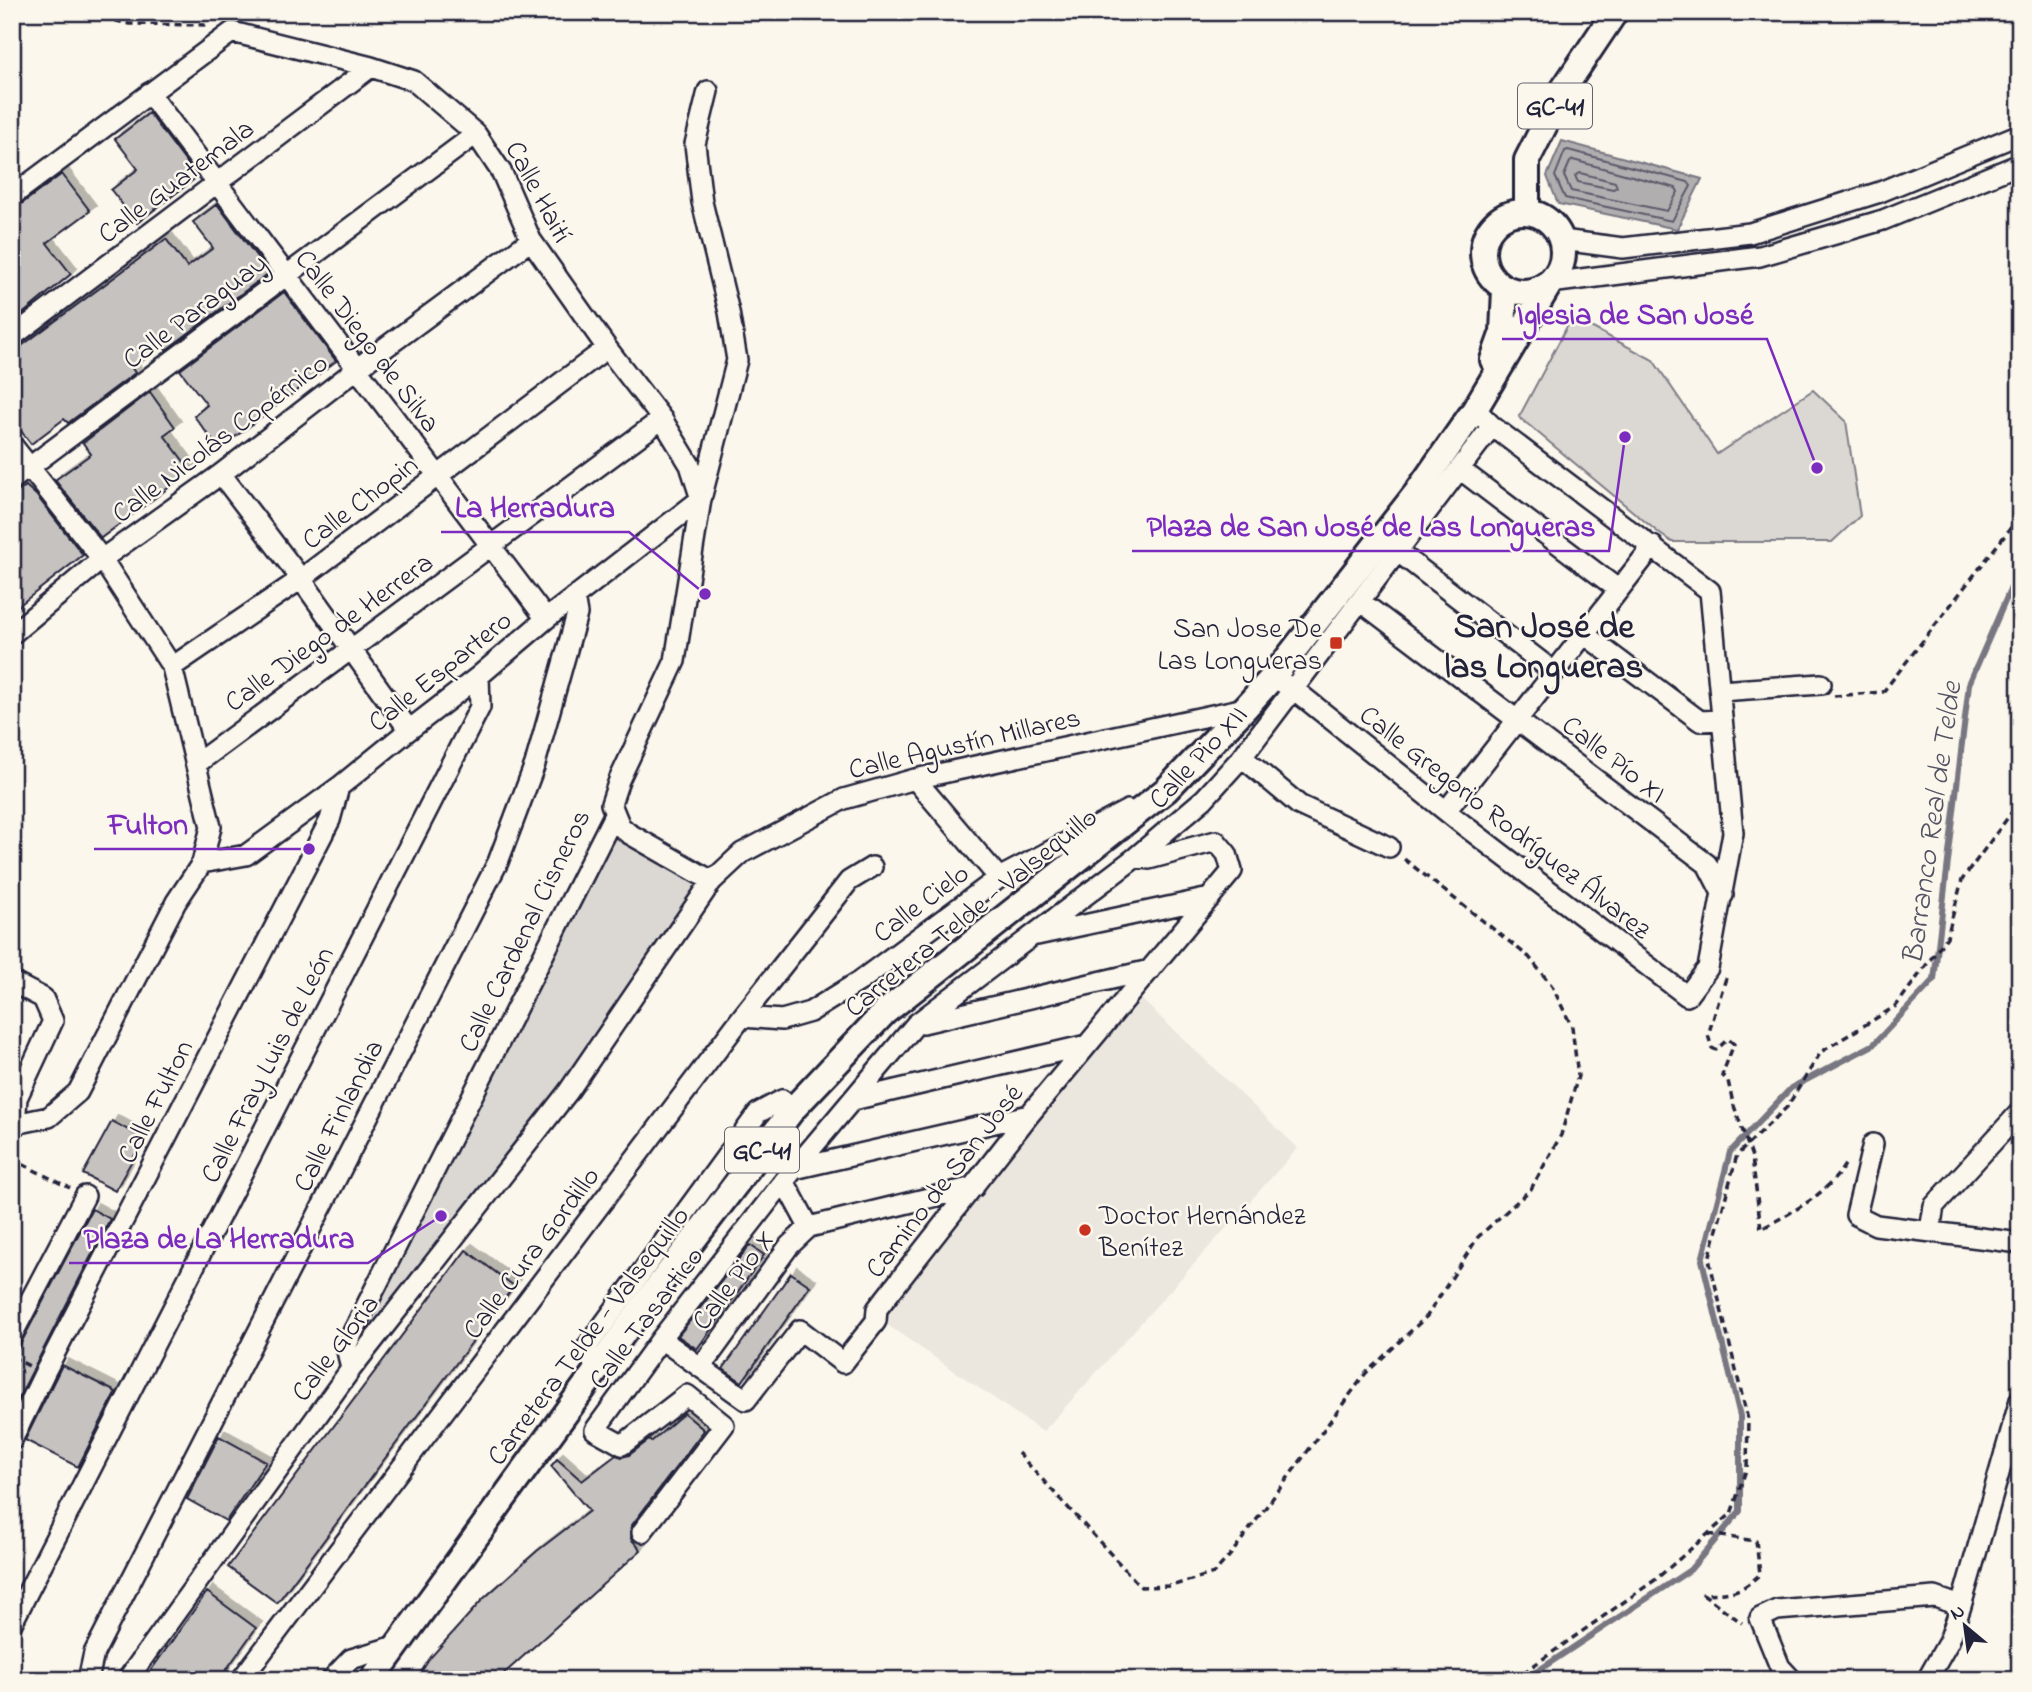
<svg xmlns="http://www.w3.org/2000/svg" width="2032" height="1692" viewBox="0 0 2032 1692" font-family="'Indie Flower',sans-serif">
<defs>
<filter id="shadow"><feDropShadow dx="6" dy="-6" stdDeviation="0" flood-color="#0004"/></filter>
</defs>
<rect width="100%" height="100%" fill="#fbf7ec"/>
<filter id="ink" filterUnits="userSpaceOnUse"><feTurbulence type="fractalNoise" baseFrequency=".0143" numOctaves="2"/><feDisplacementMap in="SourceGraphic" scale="14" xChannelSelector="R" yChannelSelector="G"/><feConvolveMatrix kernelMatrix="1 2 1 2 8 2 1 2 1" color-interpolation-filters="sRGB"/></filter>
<g filter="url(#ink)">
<path fill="#ebe7df" d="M1137 995 1298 1148 1043 1432 883 1322 886 1317 878 1312Z"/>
<path fill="#dbd8d3" stroke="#7e7d87" stroke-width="2" d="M1572 317 1653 360 1717 454 1813 390 1846 421 1860 516 1832 542H1672L1660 534 1519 417Z
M615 829 704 882 565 1087 356 1355 351 1345Z"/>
<path fill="#b1aeb0" stroke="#787681" stroke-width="2" d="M1562 141 1702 179 1677 229 1558 204 1547 176Z"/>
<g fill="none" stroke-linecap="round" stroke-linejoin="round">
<path stroke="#5b5a6a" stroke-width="2" d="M1568 150 1688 182 1691 186 1672 221 1565 198 1555 176 1565 151Z
M1573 160 1676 188 1678 192 1667 211 1571 191 1564 176 1570 162Z
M1580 173 1615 182 1617 187 1613 189 1578 182 1575 176Z"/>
<path stroke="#787681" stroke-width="6" d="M1524 1680 1690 1570 1740 1511V1416L1702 1260 1730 1152 1791 1088 1873 1045 1934 980 1969 684 2020 567"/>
</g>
<path fill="#c6c2c0" stroke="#22223b" stroke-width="2" filter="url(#shadow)" d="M149 113 197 177 137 223 111 190 138 169 115 139Z
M62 174 90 211 47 243 71 274 20 316 12 306V211Z
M217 204 269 273 166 350 163 346 132 368 135 373 68 423 64 419 31 444 12 419V353L166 239 187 267 213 248 193 222Z
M284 292 336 361 219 449 194 416 207 405 180 370Z
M150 392 175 427 164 435 191 471 101 538 55 480 91 454 83 443Z
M26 486 36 495 83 555 12 611V496Z
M112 1121 144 1139 115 1191 83 1174Z
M92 1209 110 1219 12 1411V1360Z
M750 1245 764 1255 697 1349 678 1336Z
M466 1250 514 1286 277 1603 228 1567Z
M791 1273 810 1286 742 1382 723 1369Z
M62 1365 116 1392 78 1467 25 1440Z
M684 1413 704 1430 632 1525 631 1539 641 1550 497 1680H416L430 1658 482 1600 537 1551 589 1511 551 1466 557 1459 582 1481 616 1455 622 1457 629 1455 649 1440 651 1442Z
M219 1436 266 1462 226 1521 187 1499Z
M207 1592 256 1628 219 1680H144Z"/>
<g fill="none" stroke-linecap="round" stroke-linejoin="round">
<defs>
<path id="minor" d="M708 91 695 144 702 202 729 312 737 360 701 499 675 661 619 780 611 804 620 826 628 833 712 881 742 853 844 799 915 779 1245 708
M149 93 546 619
M12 196 232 32 371 67 414 81 476 134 502 173 531 240 607 348 662 419 690 465 701 499
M1562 240 1623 248 1750 233 1880 192 2020 134
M1550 283 1760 256 1883 220 2020 164
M12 337 371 67
M12 445 102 559 172 667 211 827 202 863 176 902 78 1092 49 1117 15 1124 12 1127
M1461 470 1619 590
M221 474 301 579 409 730
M12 480 476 134
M1397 551 1554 672
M1360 601 1707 864 1723 895
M12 634 102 559 221 474 367 361 531 240
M1584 634 1700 721 1722 720
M172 667 301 579 607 348
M1281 682 1292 688 1461 823 1687 996 1708 968 1733 833 1710 591 1492 426
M1720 691 1821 684
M1242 757 1299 805 1389 847
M196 764 662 419
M915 779 999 878
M1446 811 1653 546
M202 863 246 855 339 787 409 730 479 676 546 619 701 499
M1037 935 1210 898
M12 982 43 998 53 1021 17 1098 15 1124
M742 1017 782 1020 810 1012 860 981 999 878 1128 810
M923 1023 1150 970
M853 1100 1087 1045
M1873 1144 1856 1215 1876 1225 2020 1243
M794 1169 1029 1115
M784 1181 809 1227 974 1187
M1930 1230 1934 1206 2020 1112
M12 1335 85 1196
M661 1339 746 1400 800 1330 843 1363 876 1321 877 1309 1029 1115 1232 871 1227 854 1216 841 1149 859 1136 857
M701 1367 789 1246 809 1227
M351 1369 346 1346 614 815
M596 1370 587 1347 758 1113 782 1100 793 1109
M12 1440 44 1374 330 820 339 787
M642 1532 724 1425 687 1395 622 1445 595 1430 661 1339 784 1181 916 1024 1136 857 1204 799 1242 757 1492 426 1475 409
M12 1623 480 707 479 676
M88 1680 94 1653 498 862 535 764 577 614 574 597
M127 1680 351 1369 568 1092 712 881
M241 1680 742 1017 849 881 872 867
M331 1680 351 1659 395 1646
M1792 1680 1780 1667 1760 1618 1777 1610 1935 1597 1961 1606
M1927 1680 1949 1641 1961 1606 2020 1400"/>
<path id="major" d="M1483 252a40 40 0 1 1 80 0a40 40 0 1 1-80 0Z
M1527 212V160L1562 91 1615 12
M1493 360 1503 332 1505 289
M372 1680 646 1302 793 1109 885 1012 1166 790 1245 708 1272 678 1415 495 1475 409 1550 283"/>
</defs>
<use href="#minor" stroke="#22223b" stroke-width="24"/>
<use href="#major" stroke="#22223b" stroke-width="30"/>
<path stroke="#22223b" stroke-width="3.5" stroke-dasharray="7 5" stroke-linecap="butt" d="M80 12 129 24 209 25
M1834 696 1883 692 2020 516
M1726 978 1708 1035 1712 1048 1716 1050 1728 1039 1734 1044 1722 1075 1728 1081 1733 1103 1752 1157 1761 1229C1794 1211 1829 1194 1847 1161
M12 1159 70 1188
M12 1357 29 1366
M1018 1453 1141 1587 1171 1586 1214 1573 1231 1554 1366 1373 1427 1316 1478 1237 1531 1189 1561 1135 1578 1076 1572 1027 1552 986 1529 957 1404 859
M1708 1534 1756 1541 1760 1574C1739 1594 1731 1593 1703 1594L1742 1623
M1513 1680 1655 1580 1731 1514 1747 1467 1748 1420 1709 1259 1737 1155 1787 1107 1821 1052 1896 1006 1947 937 1962 880 2020 801"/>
<use href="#minor" stroke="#fbf7ec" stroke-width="19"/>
<use href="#major" stroke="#fbf7ec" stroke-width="24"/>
</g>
</g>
<g fill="#c8321e" stroke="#fbf7ec" stroke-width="2.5">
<rect x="1329" y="636" width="14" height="14" rx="3.5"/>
<circle cx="1085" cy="1230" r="7"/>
</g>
<g text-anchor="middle" stroke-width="5" stroke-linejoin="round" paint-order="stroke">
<g fill="#fbf7ec" stroke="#636270" stroke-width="2">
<rect x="1518" y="83.5" width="74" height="45" rx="5"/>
<rect x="725" y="1127.5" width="74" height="45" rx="5"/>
</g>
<g font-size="26" font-weight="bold" fill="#22223b">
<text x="1555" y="115">GC-41</text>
<text x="762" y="1159">GC-41</text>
</g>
<g font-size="28" fill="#22223b" stroke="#fbf7ec">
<text transform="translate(175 180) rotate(-37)" y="10">Calle Guatemala</text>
<text transform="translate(540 191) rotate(62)" y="10">Calle Haití</text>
<text transform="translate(194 310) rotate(-37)" y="10">Calle Paraguay</text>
<text transform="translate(369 340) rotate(53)" y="10">Calle Diego de Silva</text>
<text transform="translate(219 437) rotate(-37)" y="10">Calle Nicolás Copérnico</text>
<text transform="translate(359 501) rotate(-37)" y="10">Calle Chopin</text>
<text transform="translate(328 631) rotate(-36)" y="10">Calle Diego de Herrera</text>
<text transform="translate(439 670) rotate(-39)" y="10">Calle Espartero</text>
<text transform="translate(964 742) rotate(-13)" y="10">Calle Agustín Millares</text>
<text transform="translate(1197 756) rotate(-47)" y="10">Calle Pio XII</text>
<text transform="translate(1615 758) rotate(38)" y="10">Calle Pío XI</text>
<text transform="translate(1506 821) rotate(38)" y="10">Calle Gregorio Rodríguez Álvarez</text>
<text transform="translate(920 902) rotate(-37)" y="10">Calle Cielo</text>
<text transform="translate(970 911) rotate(-39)" y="10">Carretera Telde - Valsequillo</text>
<text transform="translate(523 930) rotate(-64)" y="10">Calle Cardenal Cisneros</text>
<text transform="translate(266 1064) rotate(-63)" y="10">Calle Fray Luis de León</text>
<text transform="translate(154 1101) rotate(-63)" y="10">Calle Fulton</text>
<text transform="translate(337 1115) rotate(-63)" y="10">Calle Finlandia</text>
<text transform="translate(943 1180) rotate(-52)" y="10">Camino de San José</text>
<text transform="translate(530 1252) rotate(-53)" y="10">Calle Cura Gordillo</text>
<text transform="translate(732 1279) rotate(-53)" y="10">Calle Pio X</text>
<text transform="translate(645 1317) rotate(-53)" y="10">Calle Tasartico</text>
<text transform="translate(587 1335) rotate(-53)" y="10">Carretera Telde - Valsequillo</text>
<text transform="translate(334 1347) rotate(-53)" y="10">Calle Gloria</text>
</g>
<g font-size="28" fill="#22223b" stroke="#fbf7ec" text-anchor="end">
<text x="1322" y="637">San Jose De<tspan x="1322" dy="32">Las Longueras</tspan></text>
<text x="1099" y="1224" text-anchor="start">Doctor Hernández<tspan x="1099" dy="32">Benítez</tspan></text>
</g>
<g font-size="30" font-style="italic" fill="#545364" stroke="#fbf7ec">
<text transform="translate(1931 823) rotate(-82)" y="10">Barranco Real de Telde</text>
</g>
<g font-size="35" font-weight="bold" fill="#22223b" stroke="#fbf7ec">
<text x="1544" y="637">San José de<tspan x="1544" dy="40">las Longueras</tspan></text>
</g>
</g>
<path fill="none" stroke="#7b2cbf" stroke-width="2.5" d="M1817 468L1767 339H1502M705 594L629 532H441M1625 437L1609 551H1132M309 849L202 849H94M441 1216L368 1263H69"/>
<g fill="#7b2cbf" stroke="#fbf7ec" stroke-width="2.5">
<circle cx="1817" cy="468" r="7"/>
<circle cx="705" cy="594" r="7"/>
<circle cx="1625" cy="437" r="7"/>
<circle cx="309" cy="849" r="7"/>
<circle cx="441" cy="1216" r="7"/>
</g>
<g font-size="30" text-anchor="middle" font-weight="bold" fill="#7b2cbf" stroke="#fbf7ec" stroke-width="5" stroke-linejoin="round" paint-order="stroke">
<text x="1635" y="324">Iglesia de San José</text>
<text x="535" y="517">La Herradura</text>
<text x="1371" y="536">Plaza de San José de Las Longueras</text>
<text x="148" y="834">Fulton</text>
<text x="219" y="1248">Plaza de La Herradura</text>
</g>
<rect width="2032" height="1692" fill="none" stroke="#fbf7ec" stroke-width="42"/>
<rect x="21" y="21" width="1990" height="1650" fill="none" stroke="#22223b" stroke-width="2.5" filter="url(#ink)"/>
<g transform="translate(1965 1626) rotate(331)" stroke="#fbf7ec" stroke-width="5" paint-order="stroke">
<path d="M0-5L12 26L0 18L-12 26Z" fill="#22223b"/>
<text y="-10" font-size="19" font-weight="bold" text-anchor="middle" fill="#22223b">N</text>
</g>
</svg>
